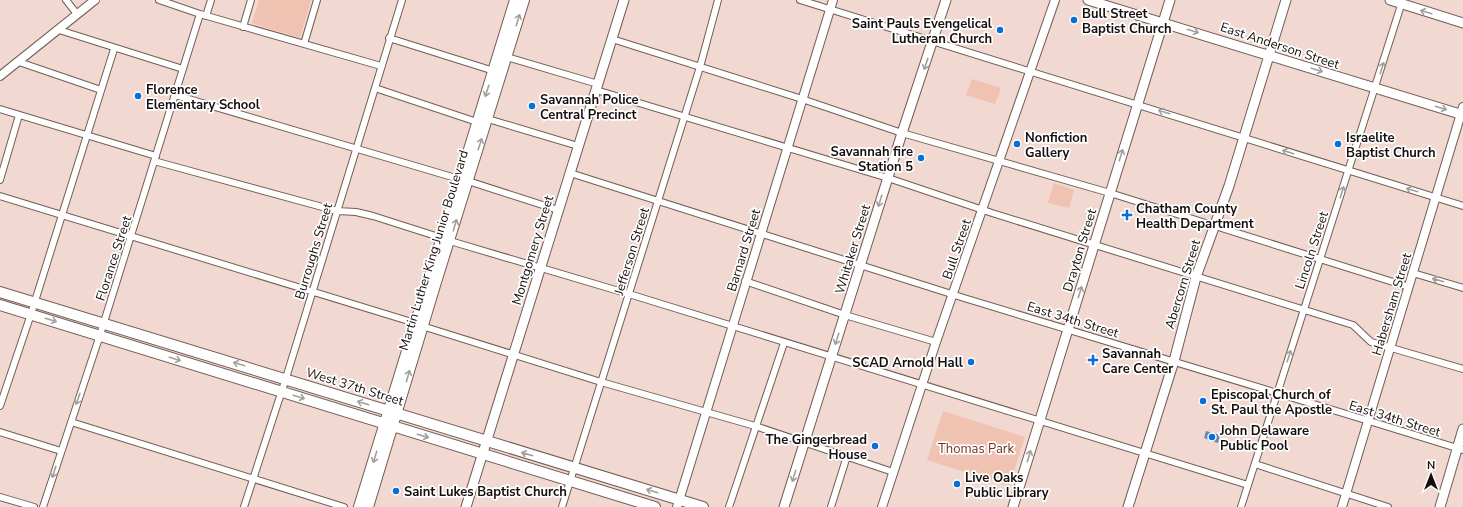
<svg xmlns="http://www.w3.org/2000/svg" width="1463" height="507" viewBox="0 0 1463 507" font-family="'Nunito Sans',sans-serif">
<rect width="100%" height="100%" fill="#f1d8d0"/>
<path fill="#f0c2b1" d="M259 0H311L300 38 252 23Z
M972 79 1001 88 995 104 966 95Z
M1054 183 1074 190 1069 208 1048 203Z
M943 411 1025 437 1009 486 927 460Z"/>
<path fill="#6a85a7" d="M1206 431 1220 435 1218 443 1204 438Z"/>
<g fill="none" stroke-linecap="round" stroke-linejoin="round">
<defs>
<path id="minor" d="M66 0 77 14
M159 0 200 14 381 66
M800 0 1463 206
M206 16 211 0
M243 27 251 0
M59 30 183 69
M389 38 494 71
M612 39 802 99 902 133 1110 193 1409 287
M304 44 317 0
M507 57 598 84
M19 62 101 90
M375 88 477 122
M596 90 888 178 992 213 1353 325 1371 342 1463 369
M175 95 459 179
M0 109 156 156
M488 119 578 146
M154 161 337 211 356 212 373 216 442 238
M570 173C701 214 833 257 964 298 1130 349 1297 398 1463 450
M0 180 19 115
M468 181 558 210
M0 196 415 323
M450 241 629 294 1248 485
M1413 273 1463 288
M745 281 845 315 936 342
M422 326 601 382 755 426 893 472
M0 406 31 314 114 49
M71 422 344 507
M0 432 61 451
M1255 464 1388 507
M0 497 34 507
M43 507 100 335 200 14
M244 507 286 378 402 0
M562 507 700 67 718 0
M729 507 784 343
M831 507 847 456
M1241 507 1402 2"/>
<path id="tertiary" d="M0 76 95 0
M677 507 833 0
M882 507 936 342 1055 0
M1342 507 1463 107"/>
<path id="secondary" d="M1088 0 1463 115
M1390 0 1463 23
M466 507 624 0
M784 507 902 133 946 0
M1013 507 1170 0
M1128 507 1174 361 1196 277 1229 186 1286 0
M1440 507 1463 429"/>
<path id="primary" d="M0 292 703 507
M0 305 655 507
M359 507 515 0
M368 507 436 282 524 0"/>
</defs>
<use href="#minor" stroke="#725d56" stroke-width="8"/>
<use href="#tertiary" stroke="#725d56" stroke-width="10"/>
<use href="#secondary" stroke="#725d56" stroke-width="11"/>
<use href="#primary" stroke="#725d56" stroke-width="12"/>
<use href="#minor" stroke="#fff" stroke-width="6"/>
<use href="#tertiary" stroke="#fff" stroke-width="8"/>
<use href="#secondary" stroke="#fff" stroke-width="9"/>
<use href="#primary" stroke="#fff" stroke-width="10"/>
</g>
<defs><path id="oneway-shaft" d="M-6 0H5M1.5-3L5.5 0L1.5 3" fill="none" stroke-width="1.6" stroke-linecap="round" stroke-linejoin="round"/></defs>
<g stroke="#a29f9e">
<use href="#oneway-shaft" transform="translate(1426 12) rotate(-163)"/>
<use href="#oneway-shaft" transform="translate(518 20) rotate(-73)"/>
<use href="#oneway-shaft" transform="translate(1193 31) rotate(17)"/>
<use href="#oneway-shaft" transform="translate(926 64) rotate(108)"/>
<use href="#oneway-shaft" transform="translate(1382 68) rotate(-73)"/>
<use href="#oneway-shaft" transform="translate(1317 70) rotate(17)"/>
<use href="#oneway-shaft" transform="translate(487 91) rotate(108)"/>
<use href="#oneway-shaft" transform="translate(1441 108) rotate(17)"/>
<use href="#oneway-shaft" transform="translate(1164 112) rotate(-162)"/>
<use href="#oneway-shaft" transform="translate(480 144) rotate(-72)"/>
<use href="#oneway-shaft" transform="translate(1288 152) rotate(-163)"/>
<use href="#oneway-shaft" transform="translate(1121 155) rotate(-73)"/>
<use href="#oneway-shaft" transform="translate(1412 190) rotate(-163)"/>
<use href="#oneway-shaft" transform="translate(1342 192) rotate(-72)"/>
<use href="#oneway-shaft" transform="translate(880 201) rotate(108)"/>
<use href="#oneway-shaft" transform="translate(455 225) rotate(-73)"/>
<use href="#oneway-shaft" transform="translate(1438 280) rotate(-164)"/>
<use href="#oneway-shaft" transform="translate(1080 292) rotate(-73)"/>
<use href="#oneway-shaft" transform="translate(51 320) rotate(17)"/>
<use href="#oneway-shaft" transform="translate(837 339) rotate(108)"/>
<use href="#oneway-shaft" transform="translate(1289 356) rotate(-72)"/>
<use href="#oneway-shaft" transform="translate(175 359) rotate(17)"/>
<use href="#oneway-shaft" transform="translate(239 364) rotate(-163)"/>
<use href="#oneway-shaft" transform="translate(408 376) rotate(-74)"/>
<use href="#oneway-shaft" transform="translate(299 397) rotate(17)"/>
<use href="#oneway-shaft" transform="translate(78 399) rotate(109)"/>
<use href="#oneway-shaft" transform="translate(363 403) rotate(-162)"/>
<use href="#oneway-shaft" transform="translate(423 436) rotate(16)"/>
<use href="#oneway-shaft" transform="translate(527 454) rotate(-164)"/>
<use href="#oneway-shaft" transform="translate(1029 456) rotate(-73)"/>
<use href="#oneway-shaft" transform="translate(375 457) rotate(107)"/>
<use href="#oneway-shaft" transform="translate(54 472) rotate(108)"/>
<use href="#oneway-shaft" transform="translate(794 476) rotate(107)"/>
<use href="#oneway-shaft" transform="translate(652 491) rotate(-163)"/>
</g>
<g fill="#096fd7" stroke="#fff" stroke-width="1.5">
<circle cx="1074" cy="20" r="4"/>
<circle cx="1000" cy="30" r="4"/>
<circle cx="138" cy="96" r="4"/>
<circle cx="532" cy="106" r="4"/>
<circle cx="1017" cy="144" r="4"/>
<circle cx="1338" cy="144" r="4"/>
<circle cx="921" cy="158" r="4"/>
<path d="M1125 209h4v4h4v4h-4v4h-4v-4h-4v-4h4z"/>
<path d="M1091 354h4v4h4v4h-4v4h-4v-4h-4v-4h4z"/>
<circle cx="971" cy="362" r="4"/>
<circle cx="1203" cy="401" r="4"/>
<circle cx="1212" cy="437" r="4"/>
<circle cx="875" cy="446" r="4"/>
<circle cx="957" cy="484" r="4"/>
<circle cx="396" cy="491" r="4"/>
</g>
<g text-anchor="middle" stroke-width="3.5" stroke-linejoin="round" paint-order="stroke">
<g font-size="13" font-weight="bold" fill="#160e0c" stroke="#fff" text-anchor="start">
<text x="1082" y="18">Bull Street<tspan x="1082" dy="15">Baptist Church</tspan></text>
<text x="992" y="28" text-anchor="end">Saint Pauls Evengelical<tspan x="992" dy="15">Lutheran Church</tspan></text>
<text x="146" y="94">Florence<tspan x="146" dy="15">Elementary School</tspan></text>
<text x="540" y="104">Savannah Police<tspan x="540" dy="15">Central Precinct</tspan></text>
<text x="1025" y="142">Nonfiction<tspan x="1025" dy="15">Gallery</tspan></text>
<text x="1346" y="142">Israelite<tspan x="1346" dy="15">Baptist Church</tspan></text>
<text x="913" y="156" text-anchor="end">Savannah fire<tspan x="913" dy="15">Station 5</tspan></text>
<text x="1136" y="213">Chatham County<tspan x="1136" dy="15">Health Department</tspan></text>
<text x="1102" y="358">Savannah<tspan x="1102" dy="15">Care Center</tspan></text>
<text x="963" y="367" text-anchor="end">SCAD Arnold Hall</text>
<text x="1211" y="399">Episcopal Church of<tspan x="1211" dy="15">St. Paul the Apostle</tspan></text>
<text x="1220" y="435">John Delaware<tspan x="1220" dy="15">Public Pool</tspan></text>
<text x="867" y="444" text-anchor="end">The Gingerbread<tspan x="867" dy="15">House</tspan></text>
<text x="965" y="482">Live Oaks<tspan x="965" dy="15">Public Library</tspan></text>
<text x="404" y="496">Saint Lukes Baptist Church</text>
</g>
<g font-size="13" fill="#160e0c" stroke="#fff">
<text transform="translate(1280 45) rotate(18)" y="5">East Anderson Street</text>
<text transform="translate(852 249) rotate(-73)" y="5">Whitaker Street</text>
<text transform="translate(956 249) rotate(-71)" y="5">Bull Street</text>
<text transform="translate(433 250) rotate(-73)" y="5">Martin Luther King Junior Boulevard</text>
<text transform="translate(532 250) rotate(-73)" y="5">Montgomery Street</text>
<text transform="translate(743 250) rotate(-73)" y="5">Barnard Street</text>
<text transform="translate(1079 250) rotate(-73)" y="5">Drayton Street</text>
<text transform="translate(1311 250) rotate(-72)" y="5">Lincoln Street</text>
<text transform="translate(313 251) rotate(-73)" y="5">Burroughs Street</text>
<text transform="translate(631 251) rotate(-73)" y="5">Jefferson Street</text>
<text transform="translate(113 258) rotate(-72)" y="5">Florance Street</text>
<text transform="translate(1182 284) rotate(-73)" y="5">Abercorn Street</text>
<text transform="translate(1391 304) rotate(-73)" y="5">Habersham Street</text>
<text transform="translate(1073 319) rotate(17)" y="5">East 34th Street</text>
<text transform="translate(355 386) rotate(17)" y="5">West 37th Street</text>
<text transform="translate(1395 418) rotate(17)" y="5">East 34th Street</text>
</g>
<g font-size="13" fill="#70341e" stroke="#fff">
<text x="976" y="453">Thomas Park</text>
</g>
</g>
<g transform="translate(1431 475)" stroke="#ffffff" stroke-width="3" paint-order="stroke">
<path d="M0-3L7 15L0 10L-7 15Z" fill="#160e0c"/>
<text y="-6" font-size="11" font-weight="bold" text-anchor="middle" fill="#160e0c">N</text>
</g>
</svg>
